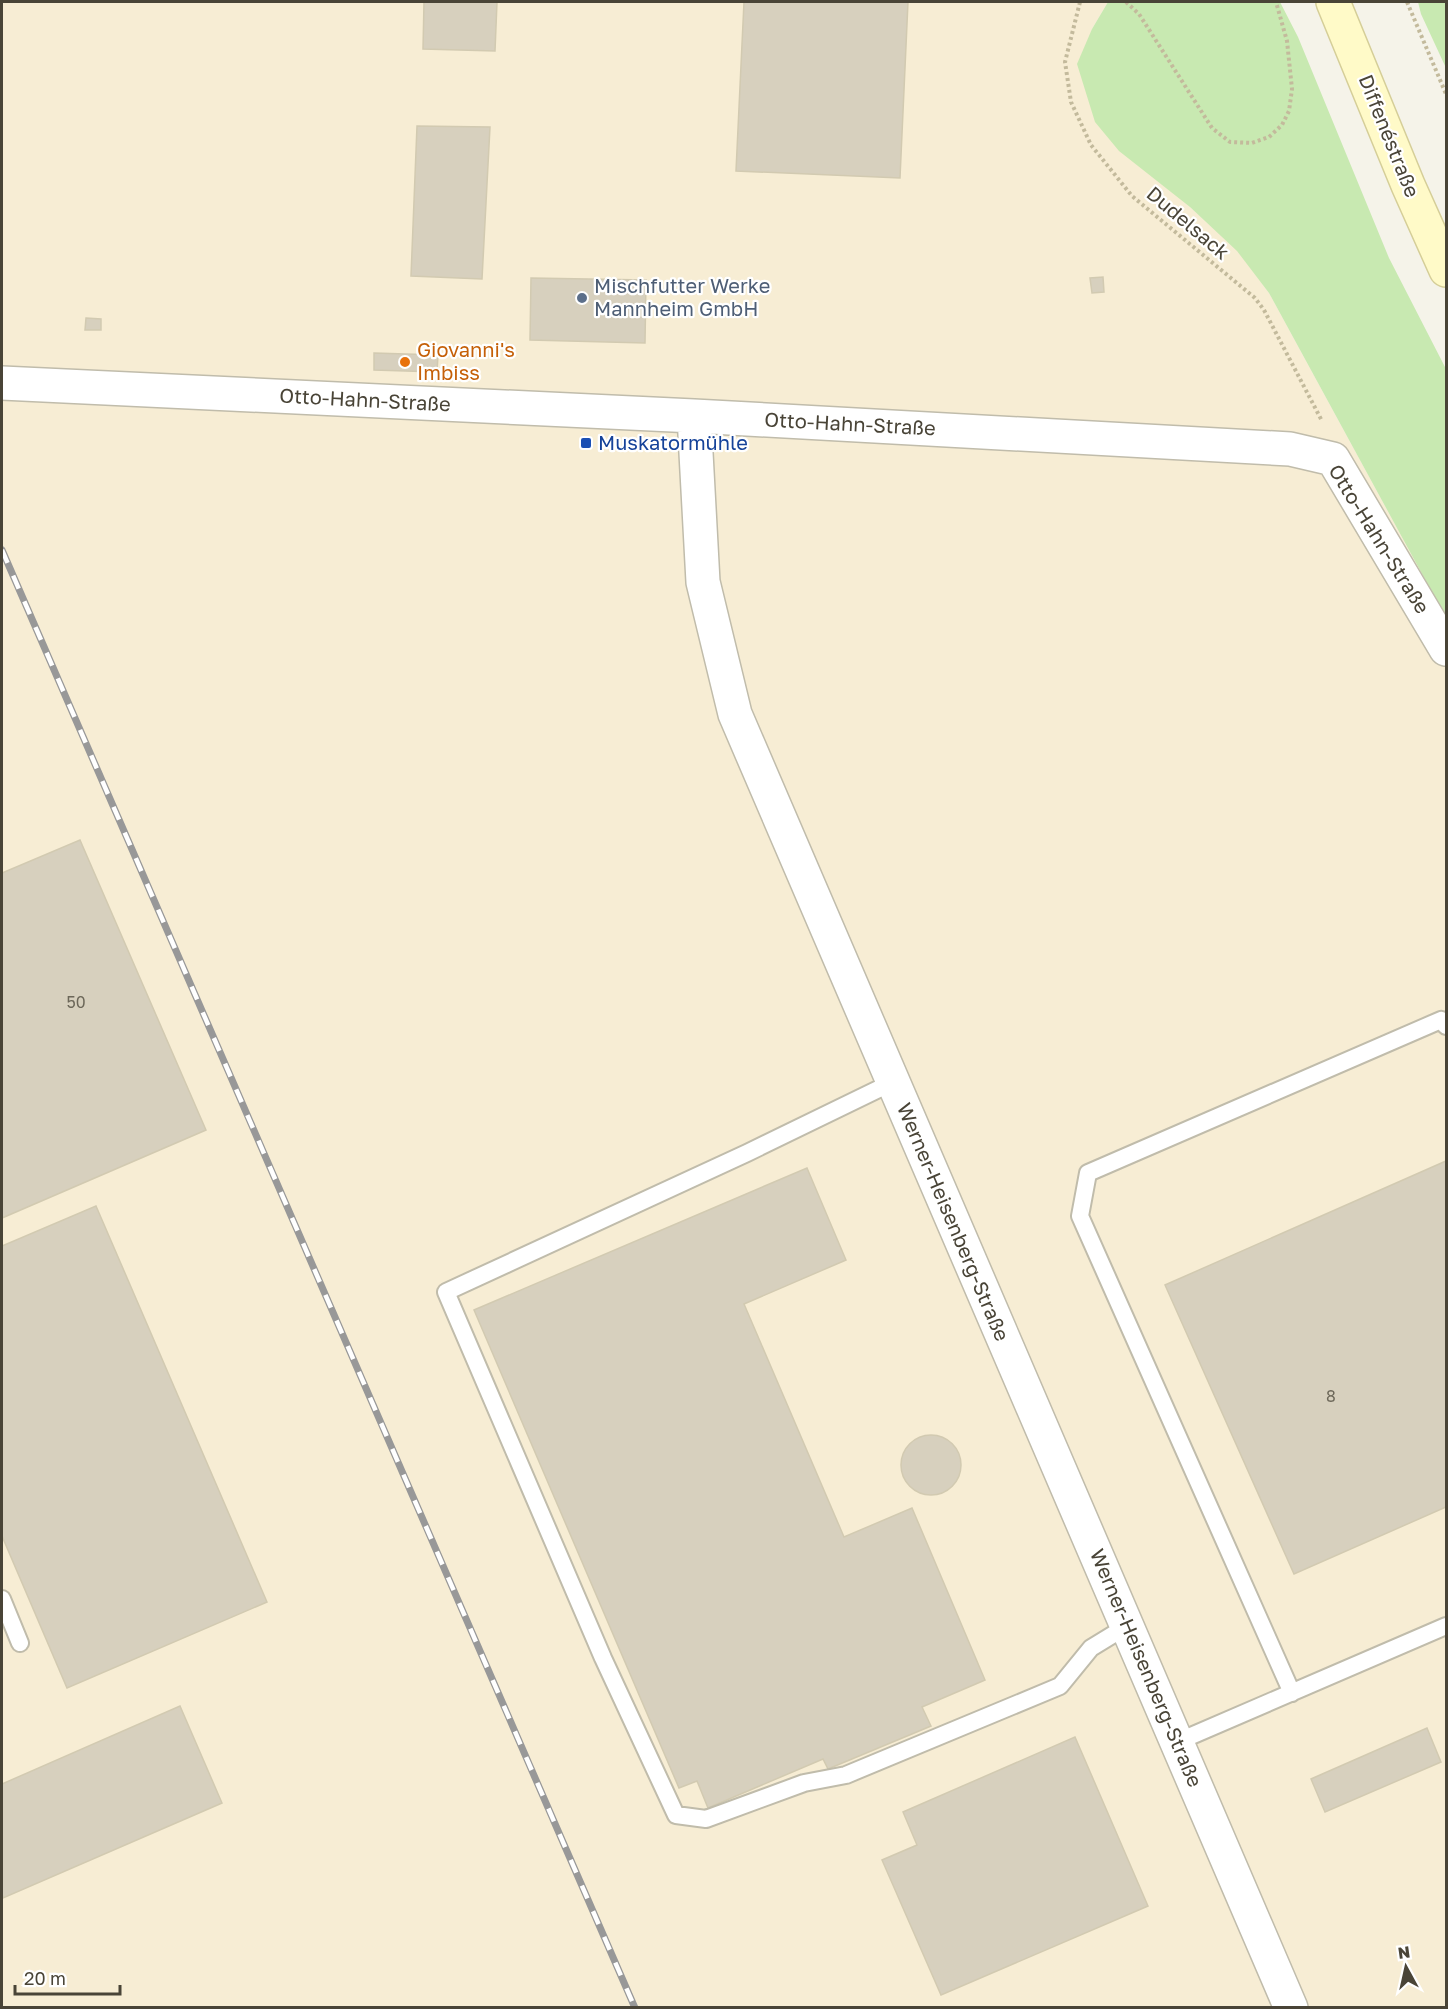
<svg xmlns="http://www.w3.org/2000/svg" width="1448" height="2009" viewBox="0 0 1448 2009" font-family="'Golos Text',sans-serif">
<rect width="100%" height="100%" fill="#f5f3e9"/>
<path fill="#f7edd4" d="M2 2H1108L1092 29 1190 207 1238 251 1269 293 1446 618V2007L2 2008Z"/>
<path fill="#c8e9b1" d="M1108 2H1280L1298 37 1389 258 1446 369V618L1269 293 1237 251 1190 207 1119 151 1095 122 1077 64 1092 29Z
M1418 2H1446V68L1421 14Z"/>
<path fill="#d7d0be" stroke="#d2cab1" stroke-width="1.5" d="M424 2H497L495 51 423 49Z
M744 2H908L900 178 736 171Z
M417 126 490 127 482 279 411 276Z
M1103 277 1104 292 1092 293 1090 278Z
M531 278 646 280 645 343 530 340Z
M86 318 101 319V330H85Z
M374 353 438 355 437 372 374 370Z
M80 840 206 1130 2 1218V873Z
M1446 1161V1507L1294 1574 1165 1285Z
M807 1168 846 1260 744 1304 844 1537 912 1508 985 1680 922 1707 931 1726 828 1769 823 1759 708 1808 697 1781 679 1788 474 1310Z
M96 1206 267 1602 67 1688 2 1536V1246Z
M901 1465a30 30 0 1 1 60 0a30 30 0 1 1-60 0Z
M180 1706 222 1803 3 1898 2 1894V1784Z
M1427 1728 1441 1762 1325 1812 1311 1779Z
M1075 1737 1148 1906 941 1995 882 1860 917 1845 903 1812Z"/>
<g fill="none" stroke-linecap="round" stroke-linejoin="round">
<defs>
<path id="service" d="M893 1082 747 1153 446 1292 603 1658 676 1815 706 1819 804 1783 846 1775 1060 1686 1091 1648 1127 1626
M2 1599 20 1643
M1292 1693 1080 1216 1088 1173 1441 1020 1446 1026
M1177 1742 1446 1626"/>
<path id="minor" d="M2 383 694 416 1290 449 1333 459 1446 649
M694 416 703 582 735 714 1291 2008"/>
<path id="secondary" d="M1333 2 1408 185 1446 270"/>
</defs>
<use href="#service" stroke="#c0bcab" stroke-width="20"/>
<use href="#minor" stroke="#c0bcab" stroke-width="36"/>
<use href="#secondary" stroke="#d5ce98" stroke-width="36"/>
<path stroke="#c3ba9c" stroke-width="4" stroke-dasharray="3 3" stroke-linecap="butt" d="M1080 2 1065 62 1071 102 1091 145 1132 196 1255 298 1264 310 1322 421
M1126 2 1139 14 1212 128 1230 142 1252 143 1269 137 1282 125 1289 111 1292 89 1287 41 1276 2
M1407 2 1446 94"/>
<use href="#service" stroke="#fff" stroke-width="16"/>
<use href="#minor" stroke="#fff" stroke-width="33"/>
<use href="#secondary" stroke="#fffac8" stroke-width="33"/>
<defs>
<path id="rail" d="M2 550 635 2008"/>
</defs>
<use href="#rail" stroke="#989898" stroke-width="7"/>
<use href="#rail" stroke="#fff" stroke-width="4.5" stroke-dasharray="14" stroke-linecap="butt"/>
</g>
<circle fill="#5c6f8a" stroke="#fff" stroke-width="2" cx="582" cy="298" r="6"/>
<circle fill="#e8710a" stroke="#fff" stroke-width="2" cx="405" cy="362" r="6"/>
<rect fill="#1a4fb4" stroke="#fff" stroke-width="2" x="580" y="437" width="12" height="12" rx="3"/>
<g text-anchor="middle" stroke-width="4.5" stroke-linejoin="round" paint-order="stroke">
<g font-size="16" fill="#6c6759">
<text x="76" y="1008">50</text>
<text x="1331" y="1402">8</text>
</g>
<g font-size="20" fill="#494437" stroke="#fff">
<text transform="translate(1389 136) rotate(68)" y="7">Diffenéstraße</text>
<text transform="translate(1188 223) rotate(40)" y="7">Dudelsack</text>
<text transform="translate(365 400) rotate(3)" y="7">Otto-Hahn-Straße</text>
<text transform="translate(850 424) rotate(3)" y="7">Otto-Hahn-Straße</text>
<text transform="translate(1379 539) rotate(58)" y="7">Otto-Hahn-Straße</text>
<text transform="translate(953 1222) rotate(67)" y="7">Werner-Heisenberg-Straße</text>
<text transform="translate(1146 1668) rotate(67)" y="7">Werner-Heisenberg-Straße</text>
</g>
<g font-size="20" fill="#4e5e75" stroke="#fff" text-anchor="start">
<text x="594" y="293">Mischfutter Werke<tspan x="594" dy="23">Mannheim GmbH</tspan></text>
</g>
<g font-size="20" fill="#c56008" stroke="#fff" text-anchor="start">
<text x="417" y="357">Giovanni's<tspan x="417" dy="23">Imbiss</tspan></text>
</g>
<g font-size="20" fill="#164399" stroke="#fff" text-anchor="start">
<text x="598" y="450">Muskatormühle</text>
</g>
</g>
<rect width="1448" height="2009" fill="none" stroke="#494437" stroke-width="6"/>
<g transform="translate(1406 1967) rotate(352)" stroke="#ffffff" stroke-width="4.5" paint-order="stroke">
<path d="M0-4.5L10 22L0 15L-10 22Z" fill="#494437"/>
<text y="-9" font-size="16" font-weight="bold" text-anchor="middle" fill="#494437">N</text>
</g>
<path d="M15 1985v9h105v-9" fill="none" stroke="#494437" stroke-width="3"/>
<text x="24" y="1985" font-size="18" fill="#494437" stroke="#ffffff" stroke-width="4.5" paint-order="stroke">20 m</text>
</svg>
